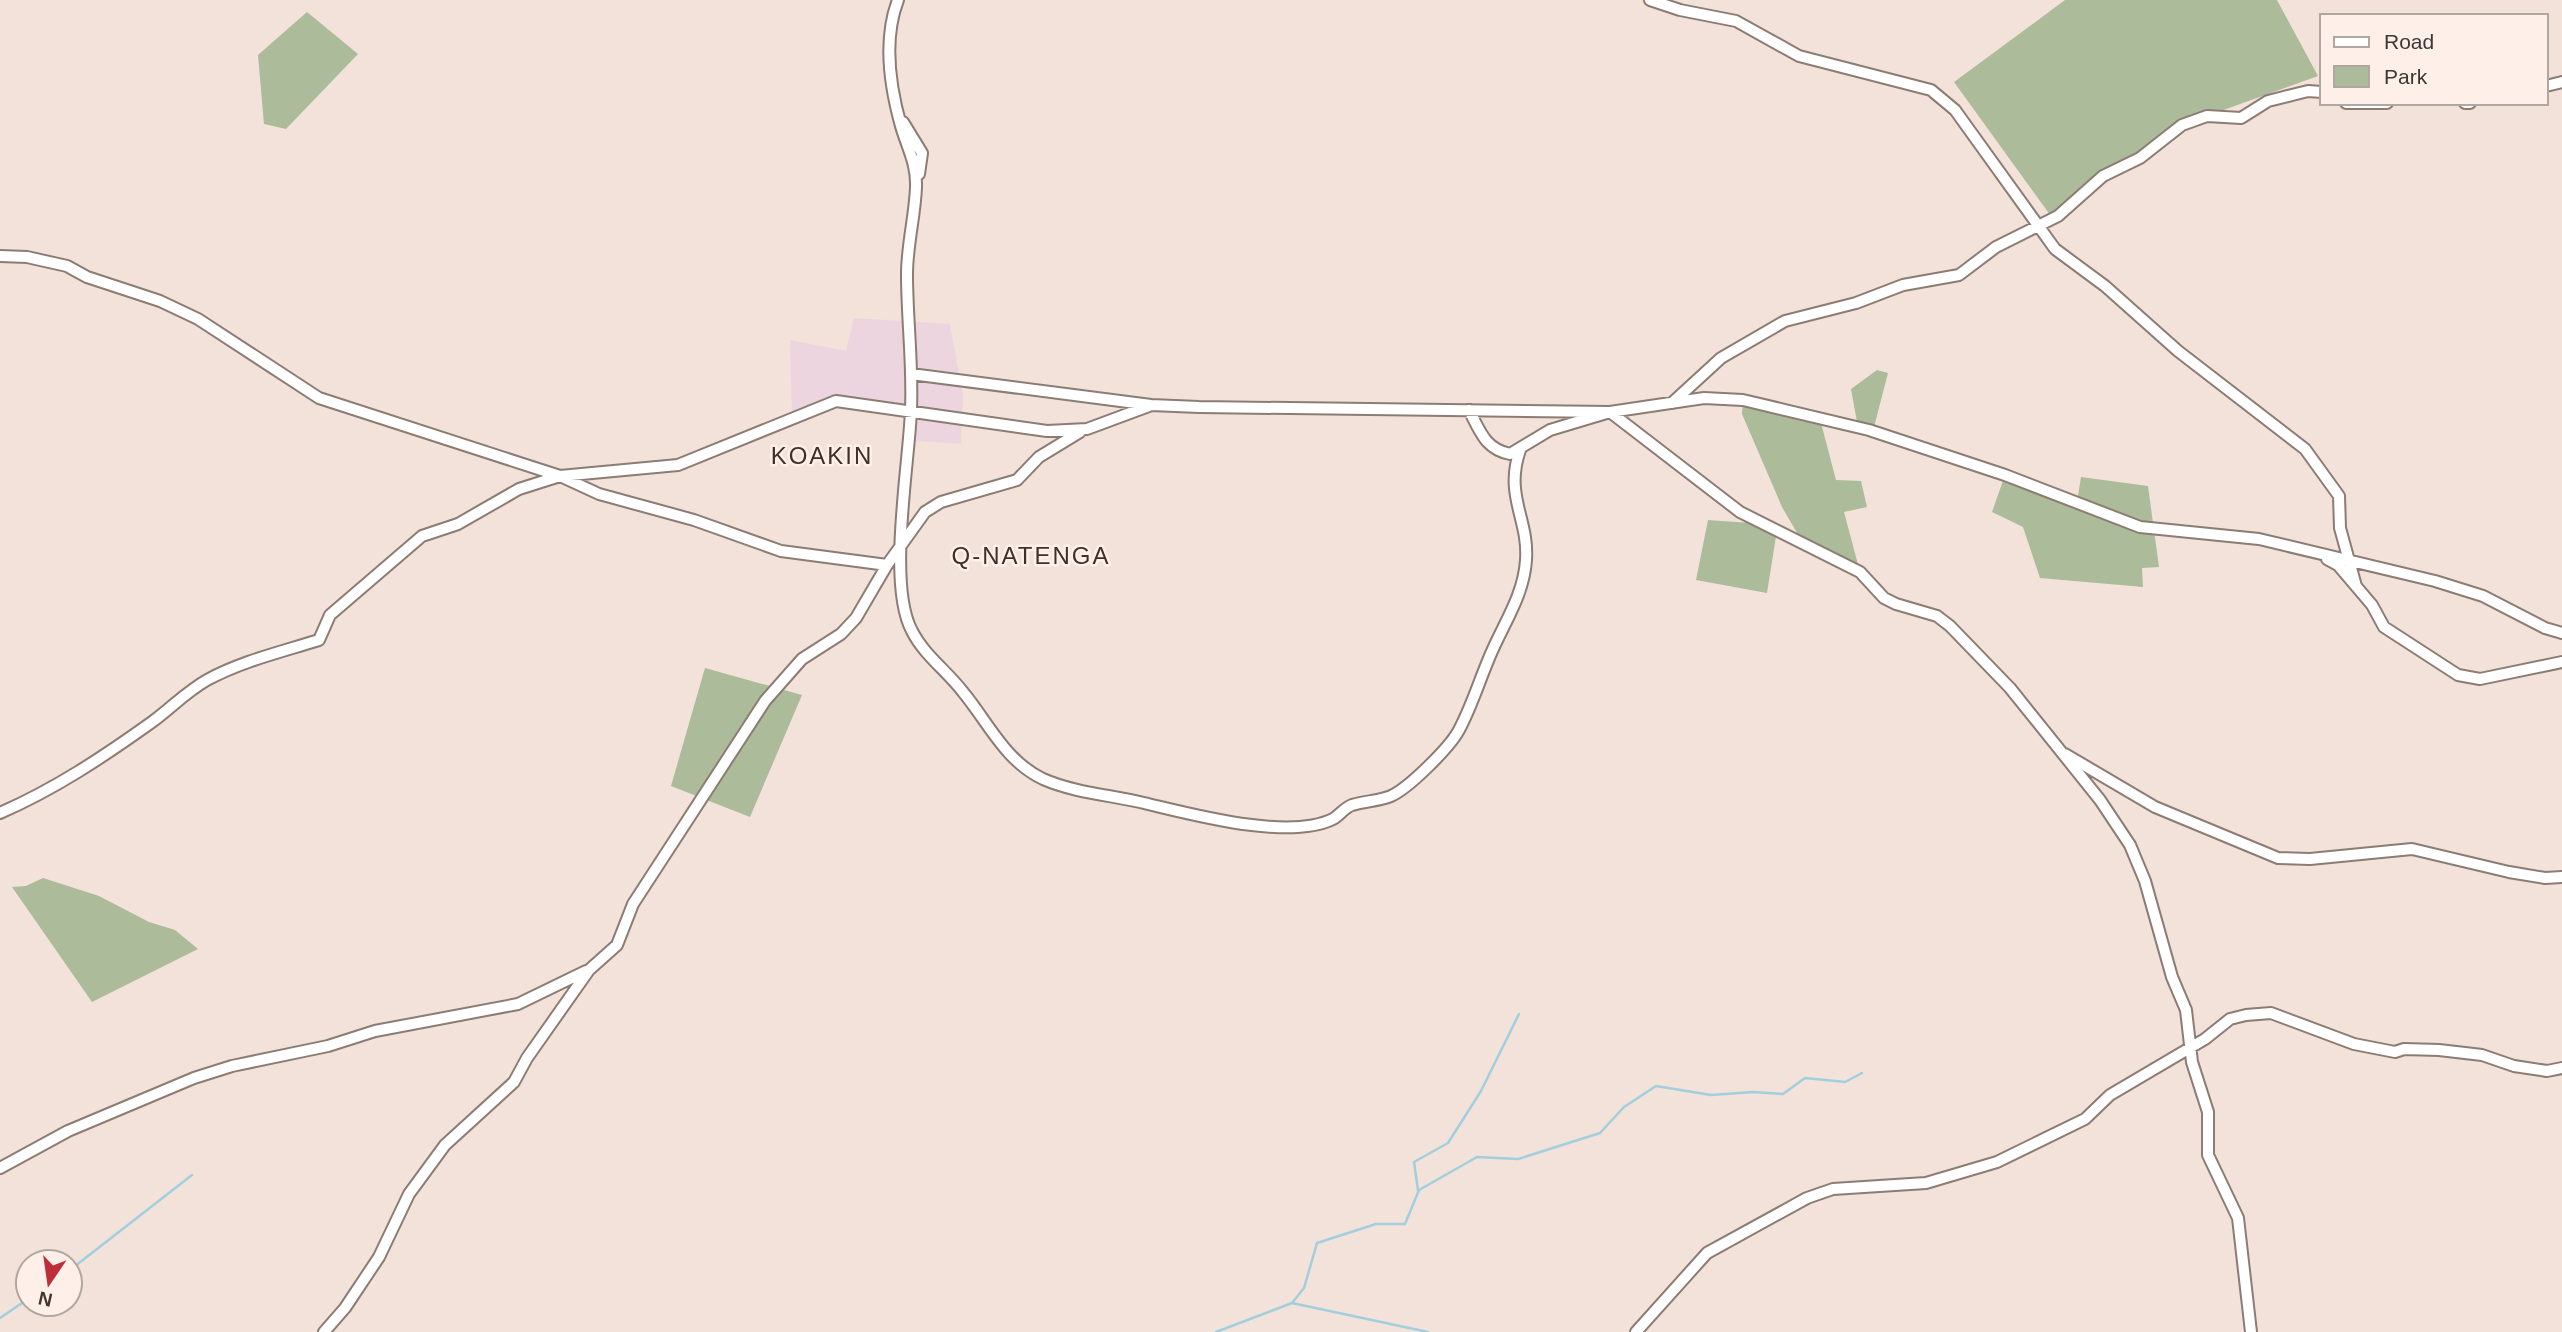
<svg xmlns="http://www.w3.org/2000/svg" width="2562" height="1332" viewBox="0 0 2562 1332" font-family="Helvetica,sans-serif">
<rect width="100%" height="100%" fill="#f3e2d9"/>
<path fill="#ecd5df" d="M854 318 950 324 963 395 961 444 908 440 911 410 845 400 792 419 790 340 846 351Z"/>
<path fill="#acbb99" d="M2065 0H2277L2318 76 2207 116 2103 176 2053 219 1954 82Z
M307 12 358 54 286 129 264 124 258 55Z
M1877 370 1888 373 1874 427 1857 422 1851 389Z
M1743 400 1820 419 1836 480 1861 481 1867 507 1844 512 1860 572 1803 543 1782 507 1742 414Z
M2005 475 2077 502 2081 477 2148 486 2159 567 2142 568 2143 587 2040 578 2023 527 1992 512Z
M1708 520 1766 524 1777 530 1767 593 1696 580Z
M705 668 802 695 750 817 671 786Z
M43 878 99 896 149 922 175 930 198 949 92 1002 12 887 26 886Z"/>
<g fill="none" stroke-linecap="round" stroke-linejoin="round">
<path stroke="#a2cfdd" stroke-width="2.5" d="M1418 1190 1414 1162 1448 1143 1481 1091 1519 1014
M70 1270 192 1175
M1292 1303 1428 1332
M0 1318 28 1299
M1216 1332 1292 1303 1304 1288 1317 1243 1376 1224H1405L1419 1190 1477 1157 1518 1159 1600 1133 1624 1107 1656 1086 1711 1095 1753 1092 1783 1094 1805 1078 1845 1082 1862 1073"/>
<defs>
<path id="minor" d="M898 0C883 39 890 87 901 126 907 147 917 164 916 187 915 216 907 245 907 274 907 319 913 364 911 410 909 465 887 585 912 631 924 655 947 671 963 692 988 722 1005 761 1043 779 1075 793 1111 795 1144 803 1191 814 1288 841 1333 819 1340 815 1344 808 1352 805 1365 801 1379 801 1391 796 1409 788 1450 747 1459 730 1473 704 1481 675 1493 649 1506 620 1524 593 1526 560 1529 519 1504 496 1520 450
M1650 0 1680 10 1736 21 1799 56 1931 90 1955 110 2055 249 2105 286 2178 351 2305 449 2339 496 2340 528 2356 586
M2546 86 2562 82
M2346 103H2387
M2465 103H2470
M903 122 922 153 919 174
M0 256 27 257 67 266 87 277 160 301 198 319 319 398 560 476 678 465 836 401 1047 431 1087 429 1149 406
M911 374 1151 405 1199 407 1610 412 1704 398 1743 400 1869 430 2005 475 2140 527 2259 539 2435 581 2483 596 2545 628 2562 633
M1672 403 1721 358 1785 321 1856 303 1903 285 1959 275 1996 247 2058 216 2103 176 2140 158 2182 125 2207 116 2241 118 2268 101 2308 91 2322 92
M1469 410C1480 431 1485 449 1510 454L1550 430 1610 412 1740 512 1860 572 1884 598 1896 604 1937 616 1950 626 2010 688 2100 800 2130 845 2145 881 2172 977 2186 1010 2192 1062 2208 1112V1155L2238 1218 2251 1332
M2327 559 2338 565 2372 605 2384 627 2458 675 2480 679 2562 662
M2065 754 2155 807 2278 858 2310 859 2412 849 2509 872 2545 878 2562 877
M0 813C55 789 103 757 152 722 171 708 186 692 207 680 242 661 281 652 319 640L330 615 422 536 458 524 519 489 560 476 599 494 694 520 781 551 887 565
M0 1168 68 1131 194 1078 232 1066 328 1046 375 1031 518 1004 586 971
M324 1332 345 1308 379 1257 409 1194 445 1145 514 1082 527 1058 589 970 617 945 633 904 765 701 802 659 841 634 856 618 887 565 925 512 941 502 1017 480 1039 457 1080 432
M1636 1332 1707 1253 1807 1198 1833 1189 1926 1183 1997 1162 2085 1119 2110 1095 2205 1039 2230 1019 2246 1015 2271 1013 2354 1044 2395 1052 2404 1049 2439 1050 2482 1055 2514 1066 2547 1071 2562 1068"/>
</defs>
<use href="#minor" stroke="#8b7c74" stroke-width="14"/>
<use href="#minor" stroke="#fff" stroke-width="10"/>
</g>
<g text-anchor="middle" stroke-width="5" stroke-linejoin="round" paint-order="stroke">
<g font-size="24" letter-spacing="2" fill="#3e302a" stroke="#fef0e9">
<text x="822" y="464">KOAKIN</text>
<text x="1031" y="564">Q-NATENGA</text>
</g>
</g>
<rect x="2320" y="14" width="228" height="91" fill="#fef0e9" stroke="#b1a6a0" stroke-width="2"/>
<rect x="2334" y="37" width="35" height="10" fill="#ffffff" stroke="#b1a6a0" stroke-width="2"/>
<text x="2384" y="49" font-size="21" fill="#3e3733">Road</text>
<rect x="2334" y="66" width="35" height="21" fill="#acbb99" stroke="#b1a6a0" stroke-width="2"/>
<text x="2384" y="84" font-size="21" fill="#3e3733">Park</text>
<g transform="translate(49 1283) rotate(193)"><circle r="33" fill="#fef0e9" stroke="#b1a6a0" stroke-width="2"/>
<path d="M0-5L12 26L0 18L-12 26Z" fill="#be2e39"/>
<text y="-10" font-size="19" font-weight="bold" text-anchor="middle" fill="#3e3733">N</text>
</g>
</svg>
